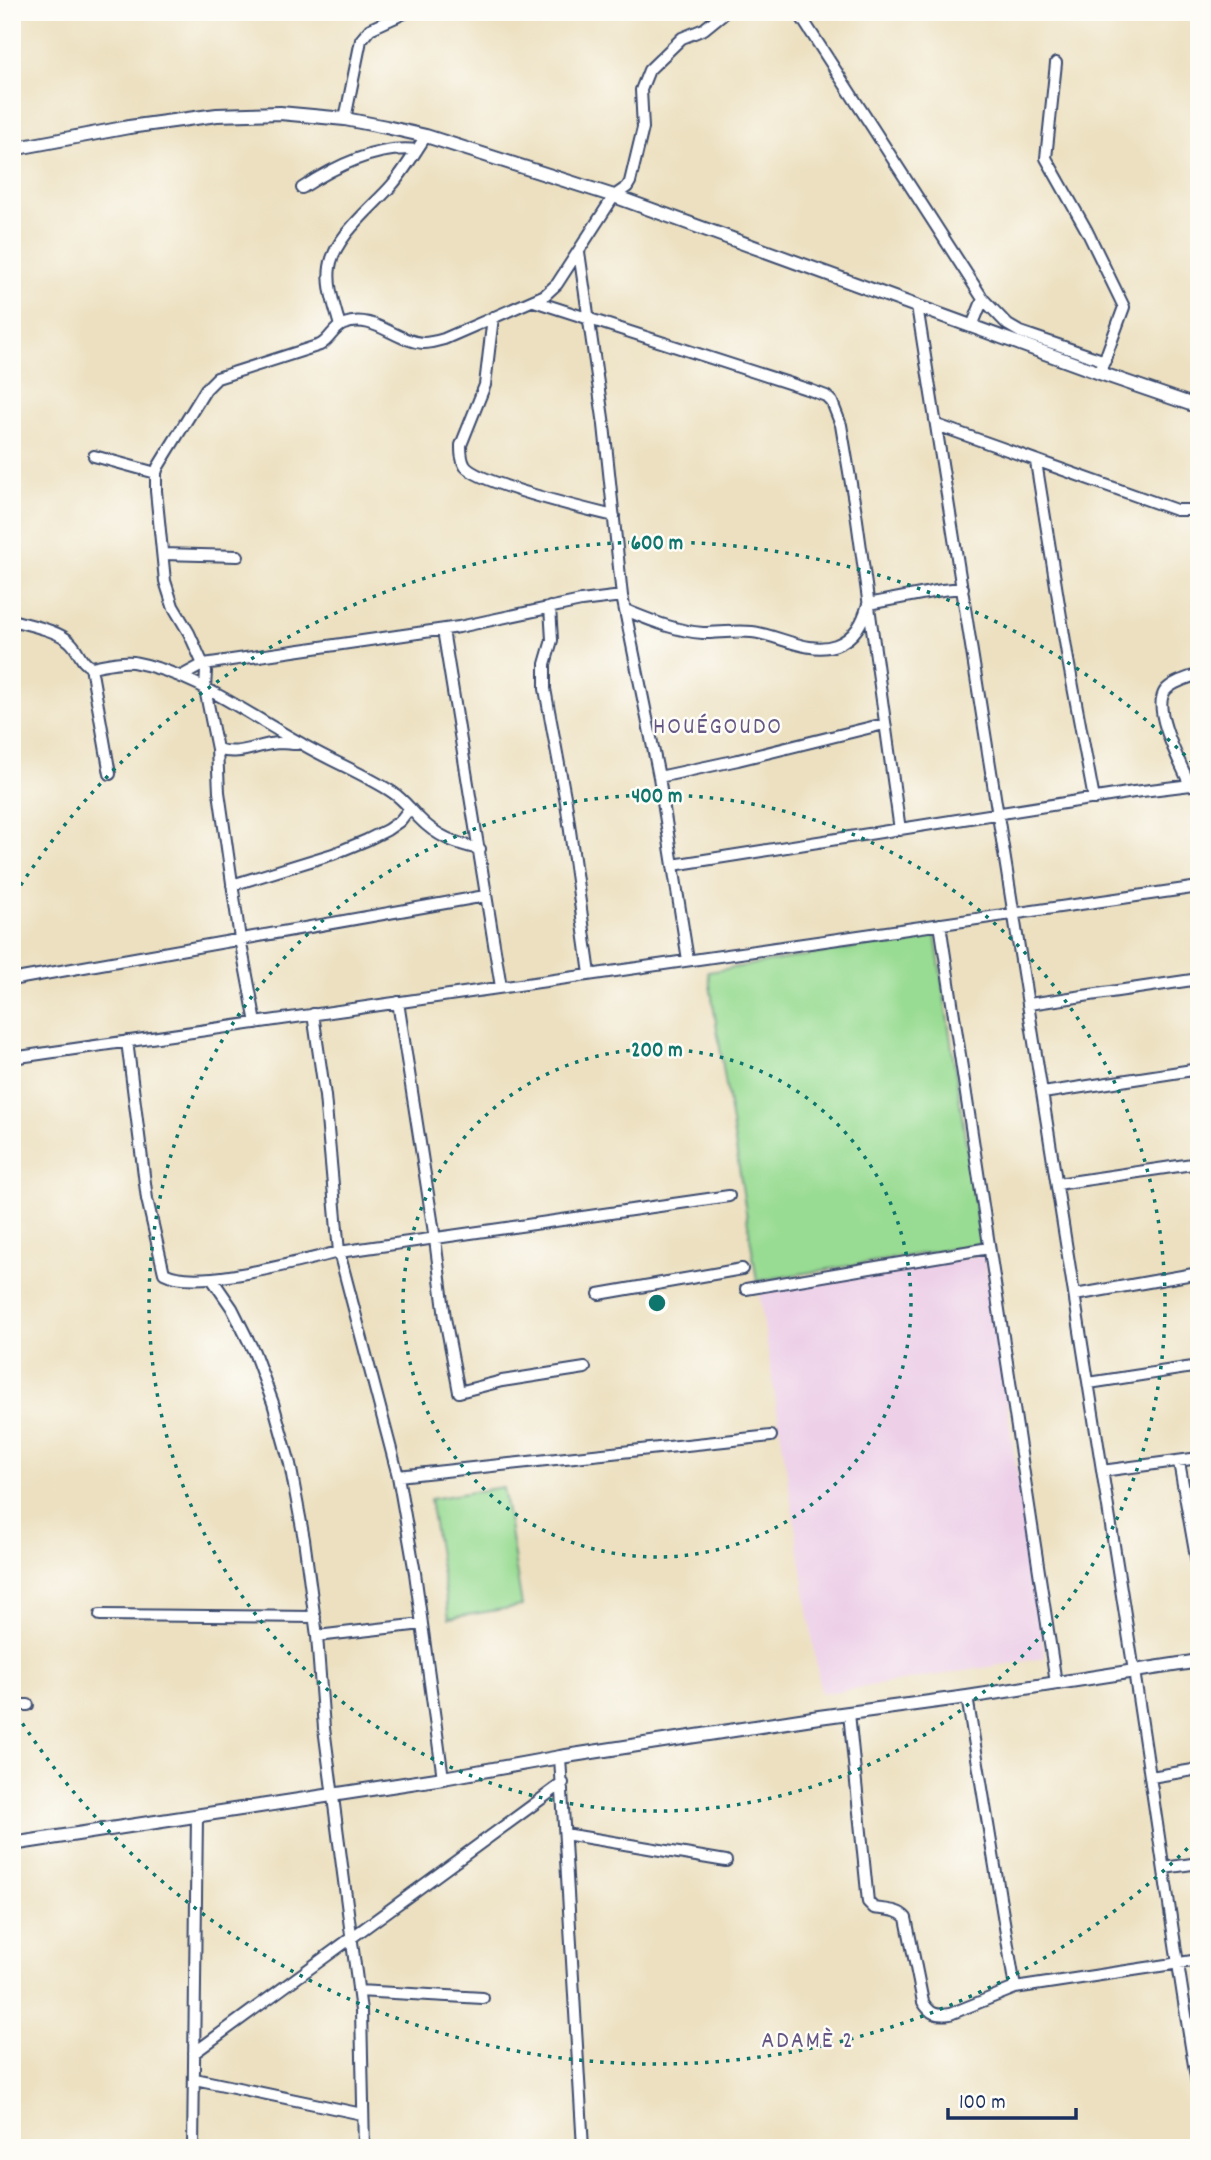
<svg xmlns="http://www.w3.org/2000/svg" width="1211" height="2160" viewBox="0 0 1211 2160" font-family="Dekko,sans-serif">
<rect width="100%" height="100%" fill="#fdfcf7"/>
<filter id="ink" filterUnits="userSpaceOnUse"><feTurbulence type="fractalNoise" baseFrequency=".0143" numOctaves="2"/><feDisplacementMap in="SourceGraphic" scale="14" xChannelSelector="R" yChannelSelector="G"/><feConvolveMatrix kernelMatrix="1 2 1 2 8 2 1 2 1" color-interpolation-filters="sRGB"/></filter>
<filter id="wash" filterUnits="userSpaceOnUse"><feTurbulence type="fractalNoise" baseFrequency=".00686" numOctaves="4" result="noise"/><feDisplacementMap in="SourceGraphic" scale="28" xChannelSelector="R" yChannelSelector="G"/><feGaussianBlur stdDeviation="1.57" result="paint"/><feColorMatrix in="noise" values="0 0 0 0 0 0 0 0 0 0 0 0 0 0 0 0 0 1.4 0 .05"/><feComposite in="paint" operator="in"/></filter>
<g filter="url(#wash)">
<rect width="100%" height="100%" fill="#ece0c0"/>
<path fill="#edd0e8" d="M984 1255 1045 1658 821 1694 759 1293Z"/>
<path fill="#98db92" stroke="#5a8578" stroke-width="2" d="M935 934 981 1244 757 1281 708 972Z
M503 1487 522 1606 449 1618 430 1499Z"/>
</g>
<g filter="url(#ink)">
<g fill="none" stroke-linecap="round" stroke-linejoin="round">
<defs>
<path id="minor" d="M798 12 983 299 1008 325 1020 332 1105 361
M1056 63 1046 158 1087 231 1124 307 1102 367
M345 119 361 40 370 29 407 12
M302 188C334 167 377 145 417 150
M579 252 604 425 622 596 659 777 688 960
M534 301 810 390 826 396 832 402 841 425 856 513 900 830
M917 306 1134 1671C1156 1812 1175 1954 1199 2095
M493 317 485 385 461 445C461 452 461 460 465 466 477 483 589 510 614 516
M340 326C335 307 327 287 330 267 334 237 373 207 392 185 405 170 415 152 426 136
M972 326 983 299
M937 425 1176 510H1192L1199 505
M94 456 156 473
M1036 462 1068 660 1094 799
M163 554 238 556
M550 607 552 640 545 664V689L566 802 590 974
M625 610C650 620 675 631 703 633 719 633 736 630 752 632 779 635 809 655 836 645 855 638 863 622 868 604L942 590 963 588
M12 620C28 625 58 630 70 642 79 650 80 662 91 667 105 665 119 660 133 662 195 673 248 715 302 744 331 761 364 774 392 792 403 799 410 809 419 818 436 836 456 844 480 849
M443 630 501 987
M91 667 110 774
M180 677 204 664 459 627 581 601 622 596
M217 749C240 757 257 744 279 743 285 743 291 744 297 744
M659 777 738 760 884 724
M1190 785C1182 766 1151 710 1165 691 1172 682 1188 678 1199 674
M673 865 1134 792 1199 784
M232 885 333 854 367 840 387 830 400 821 410 808
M940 924 1056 1683
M12 974 16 979 485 896
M398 1002 435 1239 445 1318 459 1392 502 1381 585 1368
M1029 1004 1199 979
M313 1014 325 1096 339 1252 729 1196
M256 1023 240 939 219 792 217 749 205 689 206 671 189 633 173 606 165 581 156 491V473L158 467 206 389 217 378 320 345C330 340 333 328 344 324 374 313 394 341 423 343 430 343 437 341 444 339L545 295 557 284 614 196 627 187 630 182 643 128 641 90 649 70 682 38 704 29 725 12
M127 1041 147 1199 164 1273C198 1291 299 1261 339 1252L398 1476 415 1573 443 1778
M12 1058 1199 887
M1043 1093 1199 1069
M1057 1184 1199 1163
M212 1279 232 1308 254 1352 273 1403 290 1464 304 1539 317 1636 324 1728 361 2011 364 2148
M746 1289 989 1248
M599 1294 742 1269
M1075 1295 1199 1273
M1089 1383 1199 1366
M1179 1462 1199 1574
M1102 1471 1199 1458
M398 1476 771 1436
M100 1615 315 1617
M317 1636 422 1624
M967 1697 1015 1988
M12 1705H28
M849 1713 868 1902 874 1908C885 1910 899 1909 906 1918L923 2002C930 2014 936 2016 950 2014L1015 1988 1199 1960
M560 1757 583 2148
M1151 1777 1199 1769
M565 1834 726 1861
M1164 1868 1199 1863
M358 1991 483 1998
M194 2053 563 1783
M195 2079 362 2114
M193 2148 197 1816"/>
<path id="tertiary" d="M12 149 129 127 217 115 280 113 345 119 386 127 426 136 614 196 1100 373 1199 407
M12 1844 443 1778 560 1757 819 1717 967 1697 1199 1661"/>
</defs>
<use href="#minor" stroke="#3a4a6d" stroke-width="14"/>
<use href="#tertiary" stroke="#3a4a6d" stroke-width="16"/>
<use href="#minor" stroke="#fff" stroke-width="10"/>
<use href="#tertiary" stroke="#fff" stroke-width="12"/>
</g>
</g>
<g fill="none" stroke="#0f766e" stroke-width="3.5" stroke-dasharray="3.5 7">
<circle cx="657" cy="1303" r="254"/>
<circle cx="657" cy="1303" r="508"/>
<path d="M1195 1841A761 761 0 0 1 15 1712M15 894A761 761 0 0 1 1195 765"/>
</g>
<g text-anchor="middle" stroke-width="5" stroke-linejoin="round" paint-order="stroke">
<g font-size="24" letter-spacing="2" fill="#665785" stroke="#fdfcf7">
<text x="718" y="733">HOUÉGOUDO</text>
<text x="808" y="2047">ADAMÈ 2</text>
</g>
</g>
<circle cx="657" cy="1303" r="10" fill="#0f766e" stroke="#fdfcf7" stroke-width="3.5"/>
<g font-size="21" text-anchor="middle" font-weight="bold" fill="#0f766e" stroke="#fdfcf7" stroke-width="5" stroke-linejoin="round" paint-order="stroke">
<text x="657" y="549">600 m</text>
<text x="657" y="802">400 m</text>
<text x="657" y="1056">200 m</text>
</g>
<rect width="1211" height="2160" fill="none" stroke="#fdfcf7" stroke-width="42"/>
<path d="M948 2108v10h128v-10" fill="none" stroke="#1b2f5e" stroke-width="3.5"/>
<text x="959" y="2108" font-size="21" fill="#1b2f5e" stroke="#fdfcf7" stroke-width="5" paint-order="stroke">100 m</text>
</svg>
